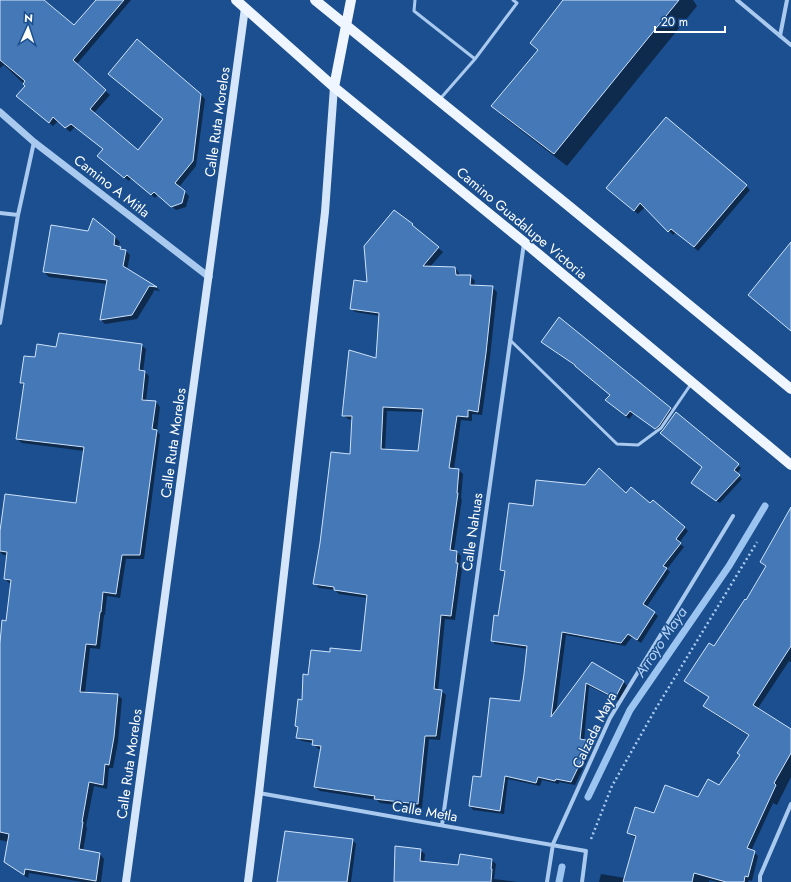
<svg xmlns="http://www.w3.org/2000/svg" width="791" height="882" viewBox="0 0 791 882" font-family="Jost,sans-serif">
<rect width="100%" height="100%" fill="#1b4f8f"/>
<path fill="#0007" fill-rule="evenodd" d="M0 0H43L74 26 97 0H131L76 65 110 95 94 113 138 151 201 95 205 99 196 166 179 187 189 196 186 207 176 210 158 195 155 198 131 178 129 181 103 160 104 149 75 127 70 132 58 121 53 126 21 100 26 86 4 65 0 68Z
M564 0H693L697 6 567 166 505 118 493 106 539 51Z
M746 186 750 190 698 251 676 232 673 235 645 207 638 214 607 188Z
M394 212 412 225 416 230 443 252 430 267 455 268 459 273V276H470L475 281 474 286 492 287 497 292 490 357 482 415 472 414V421L461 420 454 469 459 470 463 474 461 498 462 499 454 551 457 552 461 556 460 567 462 569 455 620 445 619 438 691H441L446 695 440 740 429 739 422 808 380 803 377 800 320 791 315 787 322 749H318L314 744V743L302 741 297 737 299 729 296 726 309 676 331 653H362L368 598 339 594 335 590 319 588 314 583 351 455 352 420 348 419 343 415 377 359 380 316 355 312 351 308 368 283ZM387 411 424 412 419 452 385 450Z
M115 237 120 242 118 247 125 250 130 255 127 270 157 288 160 291 154 290 153 293 137 319 105 324 101 320 107 284 49 277 44 272Z
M141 345 146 349 143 372H145L149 376 146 401 156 402 160 407 157 431 160 435 144 559H126L120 598 107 596 105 615H104L100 649 90 648 85 693 118 695 122 699 118 742 113 768H109L107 789 94 786 86 826 87 828 83 851 100 854 104 859 101 882H83L29 873 28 878 10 866 9 842 0 840V650L7 622 11 583H9L5 579 7 555H3L0 552V540L77 504 84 451 22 443 17 439 24 386 21 383 36 358 57 348Z
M565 358 670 409 673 412 658 431 634 413 629 419 606 400 611 395Z
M676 413 741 468 737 474 742 479 720 503 695 486 704 467Z
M626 495 650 504 684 527 688 531 679 543 684 547 667 569 670 572 646 608 654 613 658 616 641 643 632 637 625 646 566 635 556 713 593 663 624 682 627 686 619 701 589 686 584 741 590 742 594 745 575 785 559 782V784L542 780 540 786 508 779 504 814 473 810 470 806 521 702 528 649 495 644 492 640 499 617 505 573 501 569 534 507Z
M791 509V662L789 661 758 708 791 730V777L777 805 773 803 751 851 754 852 758 856 752 881 749 880 748 882H718L709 880V882H599L601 874 625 878 637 838 632 836 628 832 654 814 699 798 719 786 741 756 749 736 708 710 704 706 710 698 690 685 686 681 714 648 746 601 766 567 761 562Z
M352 840 356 844 351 882H278Z
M420 850 425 854 424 863 459 867 492 860 496 864 494 879 518 882H395Z"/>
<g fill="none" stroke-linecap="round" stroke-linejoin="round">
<path stroke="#9cc4f0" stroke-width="7" d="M588 797 630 710 729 566 765 506
M559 882 562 867"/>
</g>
<path fill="#4478b7" stroke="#cfe3fa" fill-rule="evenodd" d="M0 0H44L74 25 96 0H124L73 60 106 90 90 109 138 150 163 119 108 74 137 39 201 94 193 161 175 183 185 191 182 203 171 207 154 192 151 195 127 175 124 178 97 156 103 149 71 124 65 128 53 117 49 123 16 96 25 86 23 84 25 81 0 60Z
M563 0H679L554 154 491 106 538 50 530 43Z
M666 117 747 185 694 247 671 229 668 232 640 203 634 211 606 188Z
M394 210 413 224 412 225 439 247 423 266 455 267 456 275H471L470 285 493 286 486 353 478 412 468 410V417L457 416 449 468 459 469 457 493H458L450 550 457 551 456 563H458L451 616 441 615 434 689 442 690 436 736H425L418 804 374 799 375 796 314 787 321 746 312 745 313 740 296 738 298 727 295 726 298 699 302 700 303 674 308 675 311 650 330 652V648L361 651 367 595 334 590V587L313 584 320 543 331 452 350 454 352 416H342L349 350 376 358 379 313 350 309 354 280 367 282 364 246ZM383 407 423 409 418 451 381 449Z
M93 218 115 236 114 245 121 247 120 249 126 250 123 266 157 287 149 286 148 288 132 315 100 320 107 280 43 272 51 225 88 231Z
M791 242V331L748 295Z
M559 317 671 408 659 426 655 429 630 411 626 416 605 400 610 395 575 366V365L541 342Z
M59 333 142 344 139 370 145 371 142 400 156 401 152 429 157 430 140 555H122L116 594 103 592 101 612H100L96 645 86 644 80 692 118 694 114 737 109 765 105 764 103 785 89 782 82 822H83L79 849 100 853 96 881 25 869 24 875 4 862 9 834 0 832V643L2 620 6 621 11 580 4 579 7 552 0 551V531L5 494 76 503 84 447 16 439 24 383H20L24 356 35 357 37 344 56 347Z
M676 412 739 464 734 470 740 475 716 501 691 483 702 467 660 433 663 430Z
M599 468 626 493 631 487 650 503 653 500 685 527 676 539 681 543 663 566 667 568 643 604 655 612 637 640 628 634 621 643 562 632 551 717 592 662 624 681 615 698 586 683 580 739 591 741 571 782 556 779 555 781 538 777 536 783 505 776 500 811 469 806 473 776 481 777 490 698 520 701 524 674 527 646 491 641 494 615 498 616 505 571 500 570 509 503 533 506 536 480 585 485Z
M791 507V646L753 705 791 729V753L774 783 776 785 747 848 755 851 748 877 745 876 744 882H726L694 873 692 882H623L636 836 627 833 635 807 654 813 665 785 698 797 708 779 719 785 740 755 737 753 749 735 703 706 709 697 684 681 709 643 714 646 745 599 746 600 766 566 760 562Z
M285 831 353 839 347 882H277Z
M395 846 421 849 420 861 458 865 460 854 492 859 491 869H492L491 882H394Z"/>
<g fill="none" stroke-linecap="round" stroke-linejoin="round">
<path stroke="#a9c9ee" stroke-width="2.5" stroke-dasharray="2 3" stroke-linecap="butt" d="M591 839 612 786 655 710 757 542"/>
<path stroke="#a9c9ee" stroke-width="3" d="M415 0 414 11 475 59
M440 99 475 59 517 3 513 0
M510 340 617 444 638 445 661 428 691 384"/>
<path stroke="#a9c9ee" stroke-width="4" d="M737 0 791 45
M780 36 787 0
M0 213 18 215
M0 323 18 215 34 142
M259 793 586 851 582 882
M442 825 524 243
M547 882 553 844 610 718 733 516
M760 882V876L791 804"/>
<path stroke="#a9c9ee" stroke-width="7" d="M0 112 34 142 209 277"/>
<path stroke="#d6e6fa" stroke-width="8" d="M126 882 245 8
M248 882 259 793 325 212 334 87"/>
<path stroke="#f0f6ff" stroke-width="10" d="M236 0 334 87 524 242 791 465
M315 0 570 207 791 389
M334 87 351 0"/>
</g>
<g text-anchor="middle" stroke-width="3" stroke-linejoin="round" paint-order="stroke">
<g font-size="14" fill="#fff" stroke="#1b4f8f">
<text transform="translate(217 122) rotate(-82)" y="5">Calle Ruta Morelos</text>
<text transform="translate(112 186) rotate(38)" y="5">Camino A Mitla</text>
<text transform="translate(522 223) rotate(40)" y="5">Camino Guadalupe Victoria</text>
<text transform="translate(173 443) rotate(-82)" y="5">Calle Ruta Morelos</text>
<text transform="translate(472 532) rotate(-82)" y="5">Calle Nahuas</text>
<text transform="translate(594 730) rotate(-64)" y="5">Calzada Maya</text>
<text transform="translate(129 764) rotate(-82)" y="5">Calle Ruta Morelos</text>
<text transform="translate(425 811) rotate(10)" y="5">Calle Metla</text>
</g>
<g font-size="15" font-style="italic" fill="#b5d3f5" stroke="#1b4f8f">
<text transform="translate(661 642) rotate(-56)" y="5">Arroyo Maya</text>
</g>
</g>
<g transform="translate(28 28) rotate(3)" stroke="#1b4f8f" stroke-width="3" paint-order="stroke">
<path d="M0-3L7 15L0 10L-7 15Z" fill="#ffffff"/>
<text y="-6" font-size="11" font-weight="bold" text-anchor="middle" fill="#ffffff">N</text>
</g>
<path d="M655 26v6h70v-6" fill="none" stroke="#ffffff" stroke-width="2"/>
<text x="661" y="26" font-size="12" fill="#ffffff" stroke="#1b4f8f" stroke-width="3" paint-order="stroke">20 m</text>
</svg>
